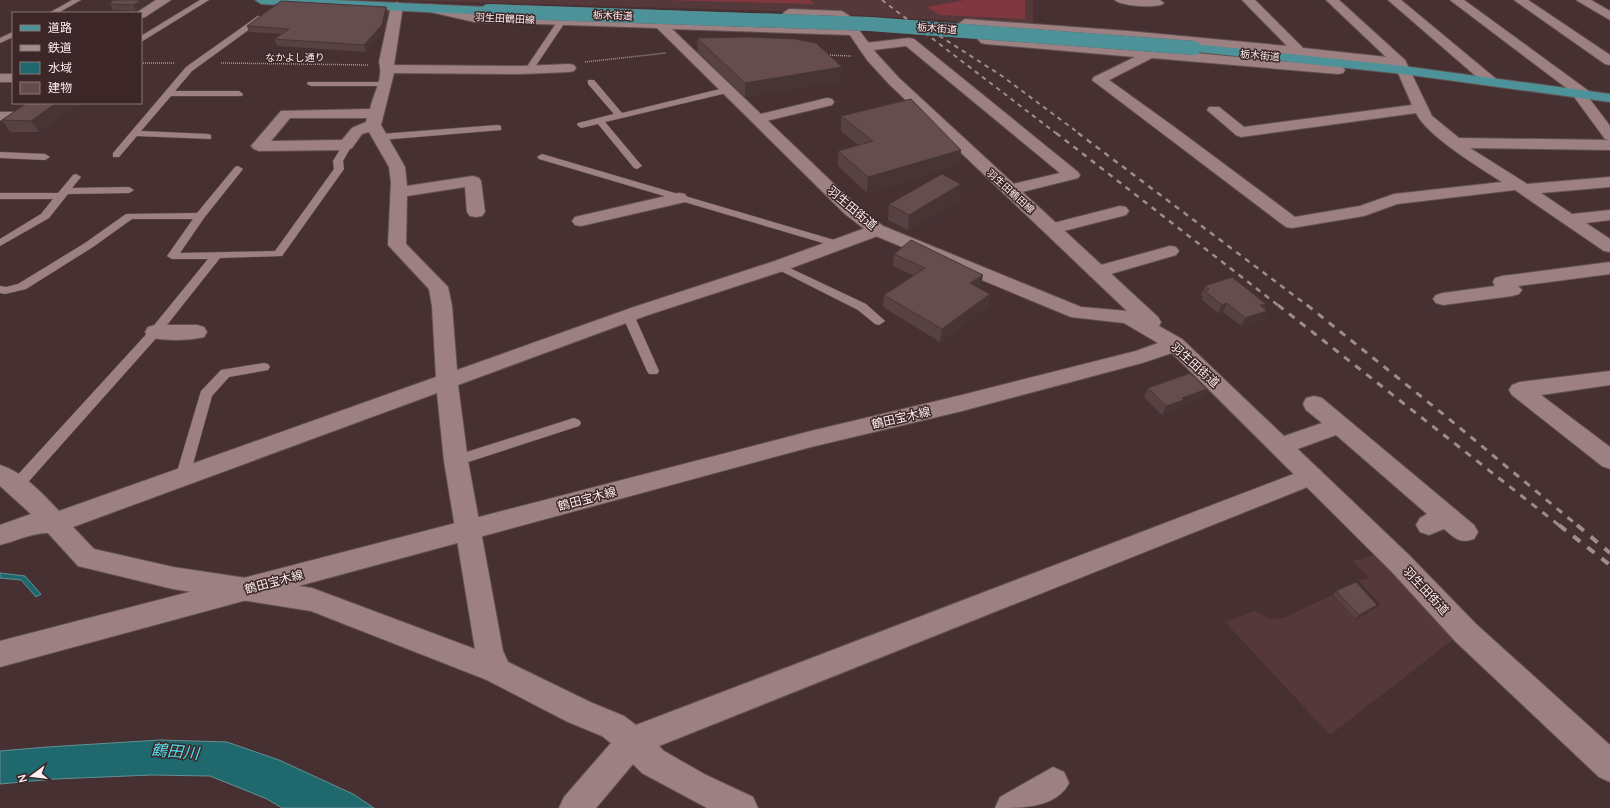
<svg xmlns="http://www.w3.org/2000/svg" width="1610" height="808" viewBox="0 0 1610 808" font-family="Manrope,'Noto Sans JP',sans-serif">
<rect width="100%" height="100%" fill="#473031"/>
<path fill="#55383a" d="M391 0H1033V26L808 12Z
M1374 555 1455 638 1330 735 1225 622 1255 611 1270 619 1284 618 1332 595 1356 620 1381 605 1359 581 1369 578 1353 561Z"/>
<path fill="#813740" d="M661 0H810L814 4H812Z
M965 0H1025V19L940 15 927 7Z"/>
<path fill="#1f686e" stroke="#629095" d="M0 573 25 576 41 594 36 597 21 580 0 578Z
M160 740 227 742 279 760 353 794 374 808H282L267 799 210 776 152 775 55 779 0 784V751L47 747Z"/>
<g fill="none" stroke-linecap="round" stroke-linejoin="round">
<defs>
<path id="lane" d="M72 0H81L58 13H49Z
M200 0H209L141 42V36Z
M258 16 265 18 192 71 175 91H239L243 94 242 96H171L141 131 208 134 211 135V139L137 136 119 157H113V153L186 67Z
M559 19 566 21 535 67H529L528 65Z
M13 32V37L0 43V38Z
M588 80H594L622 113 728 87 732 90 731 92 605 122 642 166 637 169 634 168 598 124 581 128 577 125 578 123 614 114 588 84Z
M308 82H384L388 84 384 86H311L307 84Z
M498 125 501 126V130L381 140 376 137 381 134Z
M347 142 352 145 343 161 344 169 282 256 220 258 159 335 22 489 17 490 12 489 10 485 12 481 151 329 208 259H172L167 256 193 219H132L93 247 26 289 5 294 0 293V286L6 287 18 284 85 243 126 214 197 213 235 167 238 166 243 169 204 218 180 253 275 251 334 169 333 161 344 143Z
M0 152 45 154 50 157 45 160 0 158Z
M542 154 841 242 842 244 837 247 833 246 539 159 537 157Z
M76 174 81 177 72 188 129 187 134 190 129 193 68 194 49 218 0 246V239L41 214 53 199H0V193H58L73 175Z
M779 263 866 304 885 321 879 325 875 324 858 310 775 268 774 266 775 264Z
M628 311 634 315 659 371 657 374H649L647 371 622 315Z
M264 363 268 364 270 367 268 370 229 377 212 396 190 475 188 479 183 480 178 479 176 475 201 391 221 370Z
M574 418 579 420 581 423 579 426 456 466 451 465 449 461 451 457Z"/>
<path id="street" d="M156 0H171L145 17 141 18V13H136Z
M1115 0H1160L1164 3C1160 9 1119 6 1115 0Z
M1242 0H1255L1303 48 1386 57 1326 0H1339L1405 60 1432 116 1459 138 1609 140 1605 139 1572 94 1573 93 1450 0H1464L1590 92 1592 95 1589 98 1610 126V150L1470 148 1527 184 1610 177V187L1541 193 1572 214 1610 210V220L1586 223 1610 239V252L1604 251 1515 190 1397 204 1364 216 1292 228 1286 227 1092 80 1094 77 1135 57 986 44 981 43 976 37 982 33 989 36 1152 49 1343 67 1345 70 1343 73 1338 74 1152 58 1109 80 1177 129 1295 217 1360 206 1394 194 1502 182C1479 167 1427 136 1416 113L1241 137 1236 135 1207 110 1209 107H1219L1244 127 1412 105 1395 66C1254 49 1114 37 973 27 967 30 962 28 959 23L965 19 1128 31 1287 46Z
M1388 0H1401L1495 78 1497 81 1495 84H1485Z
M1514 0H1528L1610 55V65L1605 64Z
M1576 0H1591L1610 11V20Z
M397 2 403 6 394 65 521 66 569 64 574 65 576 68 574 71 569 72 521 74 394 73 381 125 405 167 407 186 473 176 479 178 481 181 485 212 482 216 476 217 470 216 467 212 465 187 407 196 406 244 448 287 452 306 457 370 634 307 772 262 871 226 877 225 883 226 886 230 883 234 786 270 648 315 458 385 468 461 503 651 508 662 590 702 624 716 636 725 1304 470 1312 467 1320 470 1324 476 1320 482 659 746 664 751 706 775 753 797 758 808H707L642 773 633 764 596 808H559L564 797 611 743 602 736 568 722 487 680 311 611 173 589 78 566 48 533C31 533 16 541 0 545V525L31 514 0 486V465C23 472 43 494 59 511L436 377 432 306 429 289 388 245 391 182 389 167 369 132 362 134 352 148 347 150 259 151 254 149 251 146 281 111 370 109C373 94 384 78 379 62L391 6ZM290 118H367L366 122 352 128 342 140 271 141ZM437 393 444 461 475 649 312 588 173 567 94 549 73 527Z
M909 38 914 39 1078 172 1080 175 1078 178 1010 195 1004 194 1002 190 1004 186 1060 173 906 46 865 51 858 47 865 43Z
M0 74H13V82H0Z
M827 98 832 99 834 102 832 105 758 123 753 122 751 119 753 116Z
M31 103H48L26 120H0V112H18Z
M679 193 685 194 687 198 685 202 581 226 575 225 572 221 575 217Z
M1120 206 1126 207 1129 211 1126 215 1052 234 1046 233 1043 229 1046 225Z
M1170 246 1176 247 1179 251 1176 255 1097 278 1090 276 1088 272 1090 268Z
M1610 262V274L1518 286 1522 290 1519 294 1512 296 1443 305 1436 303 1433 299 1436 295 1443 293 1495 286 1493 282 1495 278 1502 276Z
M155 325H197L204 327 207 332 204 337C188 341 164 341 148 337L145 332 148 327Z
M1610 371V385L1541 395 1610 447V469L1602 466 1512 395 1509 390 1512 385 1520 382Z
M1314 396 1322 398 1474 525 1478 532 1474 539C1459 544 1455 538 1444 529L1429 535 1420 532 1416 525 1420 518 1427 514 1336 435 1281 455 1273 452 1269 446 1273 440 1322 423 1306 410 1303 404 1306 398Z
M1053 767 1064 772 1069 783C1056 808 1023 808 995 808L1000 797Z"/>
<path id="secondary" d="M430 4 474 14 856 26 877 54 899 78 1158 317 1161 322 1159 326 1182 339 1409 555 1476 624 1610 745V782L1599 777 1456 642 1391 571 1172 353 1142 363 962 411 811 447 0 667V641L811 431 962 395 1136 351 1158 343 1124 323 1071 317 871 234 845 214 657 28 474 22 426 11 424 8 426 5ZM672 29 850 35 867 60 889 84 1127 311 1081 307 883 226 857 206Z
M789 9 842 11 853 18 847 22 839 19 785 16 783 13Z"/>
<path id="primary" d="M255 0H335L488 7 494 11 488 15 261 4Z
M1194 44 1403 66 1610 94V102L1403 74 1189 51 1187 48 1189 45Z"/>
</defs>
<use href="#lane" stroke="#635051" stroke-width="1"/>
<use href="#street" stroke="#635051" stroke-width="2"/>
<use href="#secondary" stroke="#635051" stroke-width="2"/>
<use href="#primary" stroke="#635051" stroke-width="2"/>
<path stroke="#a69394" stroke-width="1.5" stroke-dasharray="1 1" stroke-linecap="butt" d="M826 55 851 56
M585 62 666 53
M141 63H174
M221 63 368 65"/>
<use href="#lane" fill="#9d8182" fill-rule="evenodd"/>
<use href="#street" fill="#9d8182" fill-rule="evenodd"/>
<use href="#secondary" fill="#9d8182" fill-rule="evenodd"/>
<use href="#primary" fill="#4d9299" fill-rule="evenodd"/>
<path stroke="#a08c8d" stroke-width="2" stroke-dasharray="4.5 4.5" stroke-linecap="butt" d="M882 0 1057 134
M924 26 1002 76 1080 134"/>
<path stroke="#a08c8d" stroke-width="2.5" stroke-dasharray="5.5 5.5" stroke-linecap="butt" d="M1056 133 1279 306
M1078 133 1308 306"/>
<path stroke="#a08c8d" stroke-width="3" stroke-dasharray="7 7" stroke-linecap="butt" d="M1278 305 1560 526
M1307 305 1448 418 1578 526"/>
<path stroke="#a08c8d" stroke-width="4" stroke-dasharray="9 9" stroke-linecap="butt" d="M1559 525 1610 565
M1577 525 1610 553"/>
<defs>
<path id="primary-bridge" d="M488 11 870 24 1194 48"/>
</defs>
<use href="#primary-bridge" stroke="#635051" stroke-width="14" stroke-linecap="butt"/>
<use href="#primary-bridge" stroke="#4d9299" stroke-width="14"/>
</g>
<path fill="#574142" d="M113 0H147L142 7 136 11 113 10 110 4Z
M386 7 388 13 384 31 366 52 277 46 274 39 281 34 249 32 247 26Z
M697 38 841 81 745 97 698 52Z
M27 103H79L39 132H10L2 120Z
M841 116 961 150 959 165 867 193 838 166V151L858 145 841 131Z
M959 200 908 230 888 220 889 204Z
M894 254 981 287 979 288 990 294 988 306 940 342 883 307 884 295 914 276 893 266Z
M1205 286 1266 304 1264 308 1267 311 1263 319 1241 326 1223 312 1218 313 1201 299 1203 296 1201 295Z
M1148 388 1203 397 1182 405 1180 409 1162 415 1144 397Z
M1336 591 1374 609 1355 619 1333 595Z"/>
<path fill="#473536" d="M140 0H147L142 7 136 11 133 5Z
M386 7 388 13 384 31 366 52 364 45Z
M842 67 841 81 745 97V83Z
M56 103H79L39 132 31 121Z
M961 150 959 165 867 193 868 177Z
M961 184 959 200 908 230 909 215Z
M983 275 981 287 968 295 970 283Z
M990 294 988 306 940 342 942 329Z
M1227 303 1223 312 1218 313 1222 305Z
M1266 304 1262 312 1267 311 1263 319 1241 326 1245 318 1260 305Z
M1207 389 1203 397 1182 405 1180 409 1162 415 1166 406 1182 398Z
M1377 605 1374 609 1355 619 1359 615Z"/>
<path fill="#654c4d" stroke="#473536" d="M113 0H140L139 2 133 5 110 4Z
M281 1 386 7 382 25 364 45 274 39 289 29 247 26Z
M750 37 796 39 816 43 842 67 745 83 697 38Z
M911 99 961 150 868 177 838 151 873 141 841 116Z
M27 103H56L31 121 2 120Z
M942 174 961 184 909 215 889 204Z
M911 240 983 275 970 283 990 294 942 329 884 295 925 268 894 254Z
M1232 277 1266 304 1260 305 1267 311 1245 318 1227 303 1222 305 1205 291 1209 289 1205 286Z
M1190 373 1207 389 1182 398 1184 400 1166 406 1148 388Z
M1356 582 1377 605 1359 615 1336 591Z"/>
<g text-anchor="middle" stroke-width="3" stroke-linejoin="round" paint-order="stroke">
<g font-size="10" fill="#feeeef" stroke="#3c2627">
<text transform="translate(613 15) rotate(2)" y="4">栃木街道</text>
<text transform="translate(505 18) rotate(3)" y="4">羽生田鶴田線</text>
<text transform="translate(937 28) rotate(4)" y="4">栃木街道</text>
<text transform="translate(1260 55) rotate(5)" y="4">栃木街道</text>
<text x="295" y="61">なかよし通り</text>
<text transform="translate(1011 191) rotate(42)" y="4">羽生田鶴田線</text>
</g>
<g font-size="12" fill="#feeeef" stroke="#3c2627">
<text transform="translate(852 208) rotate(40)" y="4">羽生田街道</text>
<text transform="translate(1195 365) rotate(42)" y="4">羽生田街道</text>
<text transform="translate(901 418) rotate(-13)" y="4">鶴田宝木線</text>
<text transform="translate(587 499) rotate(-15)" y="4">鶴田宝木線</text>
<text transform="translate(274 582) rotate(-15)" y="4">鶴田宝木線</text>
<text transform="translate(1426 591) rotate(47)" y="4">羽生田街道</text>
</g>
<g font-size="16" font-style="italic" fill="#54dde9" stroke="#3c2627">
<text transform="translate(175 751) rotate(5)" y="6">鶴田川</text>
</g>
</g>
<rect x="12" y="12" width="130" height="92" fill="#3c2627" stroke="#8a7677"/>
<rect x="20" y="25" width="20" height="6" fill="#4d9299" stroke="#8a7677"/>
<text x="48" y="32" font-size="12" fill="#feeeef">道路</text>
<rect x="20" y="45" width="20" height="6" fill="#a08c8d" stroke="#8a7677"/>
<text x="48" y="52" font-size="12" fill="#feeeef">鉄道</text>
<rect x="20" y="62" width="20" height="12" fill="#1f686e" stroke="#8a7677"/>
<text x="48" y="72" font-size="12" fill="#feeeef">水域</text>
<rect x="20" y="82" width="20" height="12" fill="#654c4d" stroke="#8a7677"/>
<text x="48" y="92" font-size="12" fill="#feeeef">建物</text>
<g transform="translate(32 776) rotate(255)" stroke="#3c2627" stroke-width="3" paint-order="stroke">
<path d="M0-3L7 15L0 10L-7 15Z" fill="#feeeef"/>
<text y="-6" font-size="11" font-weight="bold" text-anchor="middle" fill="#feeeef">N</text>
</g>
</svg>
